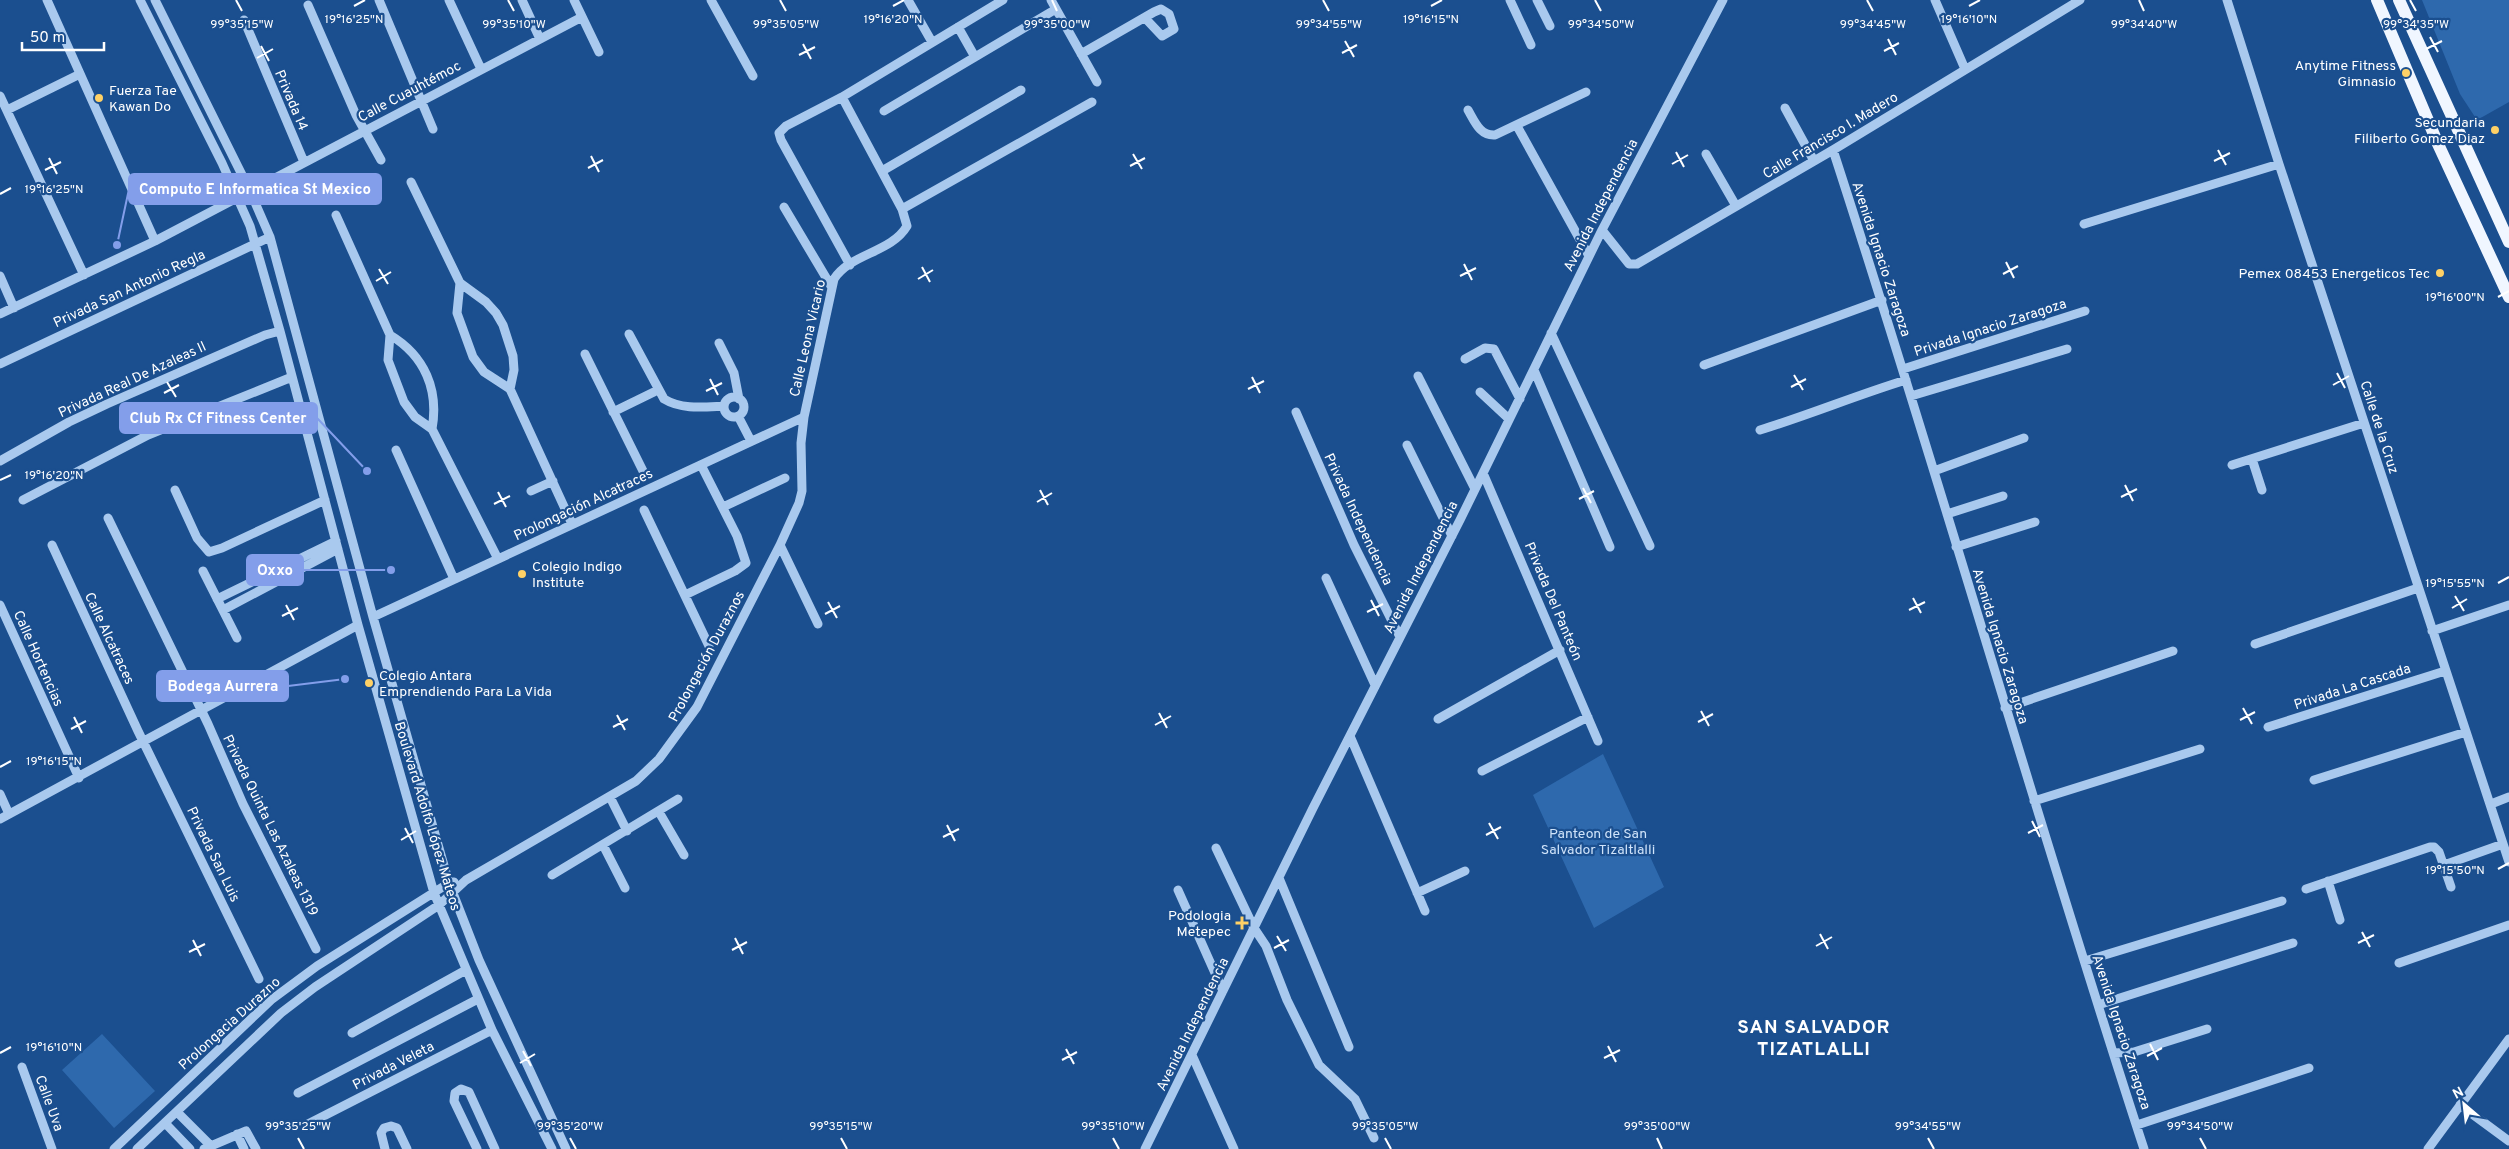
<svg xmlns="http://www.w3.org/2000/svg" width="2509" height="1149" viewBox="0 0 2509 1149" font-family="Overpass,sans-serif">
<rect width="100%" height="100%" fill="#1b4f8f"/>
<path fill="#2e69ad" d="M2422 0H2509V102L2477 120 2460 94Z
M1603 754 1664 887 1594 928 1533 795Z
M102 1034 155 1091 114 1128 62 1070Z"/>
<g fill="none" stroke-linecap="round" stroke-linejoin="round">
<path stroke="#a9c9ee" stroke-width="9" d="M47 0 155 241
M140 0 222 163 250 226 280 331 358 625 434 893 492 1030 552 1149
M155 0 250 191 270 237 373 617 449 883 479 960 566 1149
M379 0 433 129
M449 0 481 69
M522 0 540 39
M574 0 599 52
M711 0 753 76
M908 0 932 42
M1051 0 1097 82
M1510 0 1531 45
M1537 0 1550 26
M1935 0 1965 69
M2227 0 2279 164 2509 862
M308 5 356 115 381 160
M244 20 304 162
M958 27 975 57
M1081 54 1154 12 1161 9 1169 14 1174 29 1162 36 1145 18
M0 96 84 275
M1785 108 1814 161
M7 110 80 74
M1468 110C1475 122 1480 136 1495 135L1586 92
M884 111 1056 9
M1517 126 1589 256
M1833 150C1941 482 2036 818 2144 1149
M1706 154 1736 206
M882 171 1021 90
M411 182 460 283 486 302 496 313 503 325 513 356 514 370 510 389
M784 207 831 286
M902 209 1092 102
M336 215 390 335 388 360 404 402 415 417 432 429 498 559
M2084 224 2279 164
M1602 230 1629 264H1637L1833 150 2080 0
M850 265 781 140 779 133 786 126 842 97 1003 0
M0 276 14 308
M460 283 457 313 473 357 484 372 510 389 572 524
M0 314 155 241 582 17
M1551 333 1650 546
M629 334 664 399C682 410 704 407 724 406
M390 335C425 356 439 390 432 429
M719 343 734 373 739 399
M585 354 643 471
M1465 359 1485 348 1494 349 1520 399
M0 364 270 237
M1704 365 1882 300
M1903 369 2085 311
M1534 370 1610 547
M1418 376 1475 489
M1480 392 1509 419
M1911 396 2067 349
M724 407a10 10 0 1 1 20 0a10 10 0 1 1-20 0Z
M613 412 658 390
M1296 412 1354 545 1400 637
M738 416 751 441
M1760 430C1809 415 1857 395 1906 380
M1407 445 1452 536
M396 450 454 579
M2252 459 2262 490
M0 461 69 422 107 404 265 335 280 331
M2232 465 2364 423
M1934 471 2024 438
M1483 473 1598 741
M175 490 197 538 209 552 222 548 325 500
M531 491 553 481
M23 500 148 435 292 377
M723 507 785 478
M644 510 709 646
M1947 514 2003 496
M108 518 208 724 243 804 316 949
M52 545 138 731 259 979
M780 545 818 624
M1956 547 2035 522
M203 571 237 638
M1326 578 1375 685
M685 595 735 571 746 563 737 536 701 465
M217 599 336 541
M0 605 79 778
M223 610 338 549
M373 617 804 417
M2432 631 2509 605
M2255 644 2418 588
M2005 708 2173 651
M1438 719 1560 650
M2268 727 2445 671
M1350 736 1425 911
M1482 771 1588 717
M2314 780 2466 732
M0 794 9 814
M610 797 627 831
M2034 801 2200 749
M2491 804 2509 797
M659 812 684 855
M0 819 358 625
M603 845 625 888
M1216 848 1254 928 1266 946 1287 1000 1319 1065 1355 1099 1374 1138
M2444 865 2503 844
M552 875 678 799
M1279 878 1349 1047
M2328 881 2340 920
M2306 889 2430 847H2434L2439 852 2451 887
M1178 890 1223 991
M1417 893 1465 871
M2085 961 2282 901
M2399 963 2509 925
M2098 1005 2293 943
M352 1033 466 970
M2114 1053 2134 1052 2207 1029
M1192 1055 1234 1149
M22 1067 52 1149
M298 1093 478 999
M2460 1105 2509 1141
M177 1112 211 1146
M165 1123 190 1149
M306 1125 492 1030
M2137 1125 2309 1068
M237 1134 244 1149
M114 1149 271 1000 317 966 449 883 454 882
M137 1149 281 1013 315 987 439 905 466 880 636 781 659 759 697 707 780 545 799 503 802 491 801 443 804 417 834 279C851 253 891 253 907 226L902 209 842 97
M204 1149 246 1131 256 1149
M385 1149 381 1133 384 1128 391 1126 397 1128 407 1149
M477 1149 454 1101 455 1093 461 1089 469 1092 495 1149
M1145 1149 1313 808 1460 520 1602 230 1723 0
M2428 1149 2509 1039"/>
<path stroke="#f0f6ff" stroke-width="12" d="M2377 0 2438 144 2509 297
M2399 0 2509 242"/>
</g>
<path fill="none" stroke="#fff" stroke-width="2" d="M236 0 242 11M508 0 514 11M780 0 786 11M1052 0 1057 11M1323 0 1329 11M1595 0 1601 11M1867 0 1873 11M2139 0 2144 11M2410 0 2416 11M354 6 365 0M893 6 904 0M1431 6 1442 0M1969 6 1980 0M2430 37 2438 52M1888 39 1896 55M1345 41 1354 57M803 44 811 59M261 46 269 61M2426 49 2442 41M1884 51 1899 43M1342 53 1357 45M799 55 815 47M257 58 273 49M2218 150 2226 165M1676 152 1684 167M1133 154 1142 169M591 156 599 172M49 158 57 174M2214 161 2230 153M1672 164 1688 155M1130 166 1145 158M588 168 603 160M45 170 61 162M0 194 11 188M2006 262 2014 278M1464 264 1472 280M922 267 930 282M379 269 388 284M2003 274 2018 266M1460 276 1476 268M918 279 933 270M376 281 391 272M2498 297 2509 291M2337 373 2345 388M1794 375 1803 390M1252 377 1260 393M710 379 718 395M167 382 176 397M2333 385 2349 376M1791 387 1806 379M1248 389 1264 381M706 391 722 383M164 393 179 385M0 480 11 475M2125 485 2133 501M1583 488 1591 503M1040 490 1048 505M498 492 506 507M2121 497 2137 489M1579 499 1594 491M1037 502 1052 493M494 504 510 496M2498 583 2509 577M2455 596 2464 611M1913 598 1921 613M1371 600 1379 616M828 602 837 618M286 605 294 620M2452 608 2467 599M1909 610 1925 602M1367 612 1383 604M825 614 840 606M282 616 298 608M2243 708 2252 724M1701 711 1709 726M1159 713 1167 728M617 715 625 730M74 717 82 733M2240 720 2255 712M1698 722 1713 714M1155 725 1171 716M613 727 628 719M71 729 86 721M0 767 11 761M2032 821 2040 837M1489 823 1498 839M947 825 955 841M405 828 413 843M2028 833 2043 825M1486 835 1501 827M943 837 959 829M401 840 416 831M2498 869 2509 863M2362 932 2370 947M1820 934 1828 949M1277 936 1286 951M735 938 743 954M193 940 201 956M2358 943 2374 935M1816 946 1832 937M1274 948 1289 940M732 950 747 942M189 952 205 944M2150 1044 2158 1060M1608 1046 1616 1062M1066 1049 1074 1064M523 1051 531 1066M0 1053 11 1047M2147 1056 2162 1048M1604 1058 1620 1050M1062 1060 1077 1052M520 1063 535 1054M298 1138 304 1149M570 1138 576 1149M841 1138 847 1149M1113 1138 1119 1149M1385 1138 1391 1149M1657 1138 1662 1149M1928 1138 1934 1149M2200 1138 2206 1149"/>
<g fill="#ffd166" stroke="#1b4f8f" stroke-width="2">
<circle cx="2406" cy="73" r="5"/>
<circle cx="99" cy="98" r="5"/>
<circle cx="2495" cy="130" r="5"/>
<circle cx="2440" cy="273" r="5"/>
<circle cx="522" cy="574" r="5"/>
<circle cx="369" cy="683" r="5"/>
<path d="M1239.5 915.5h5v5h5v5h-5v5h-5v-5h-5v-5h5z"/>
</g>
<g text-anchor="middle" stroke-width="4.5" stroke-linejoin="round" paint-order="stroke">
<g font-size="14" fill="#fff" stroke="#1b4f8f" text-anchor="end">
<text x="2396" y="70">Anytime Fitness<tspan x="2396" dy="16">Gimnasio</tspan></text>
<text x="109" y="95" text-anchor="start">Fuerza Tae<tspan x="109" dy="16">Kawan Do</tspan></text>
<text x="2485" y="127">Secundaria<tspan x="2485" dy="16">Filiberto Gomez Diaz</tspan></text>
<text x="2430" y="278">Pemex 08453 Energeticos Tec</text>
<text x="532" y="571" text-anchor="start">Colegio Indigo<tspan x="532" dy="16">Institute</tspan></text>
<text x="379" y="680" text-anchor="start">Colegio Antara<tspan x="379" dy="16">Emprendiendo Para La Vida</tspan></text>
<text x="1231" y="920">Podologia<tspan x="1231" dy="16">Metepec</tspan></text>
</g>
<g font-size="14" fill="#fff" stroke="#1b4f8f">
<text transform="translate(409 91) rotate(-28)" y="5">Calle Cuauhtémoc</text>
<text transform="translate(292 100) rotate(67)" y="5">Privada 14</text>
<text transform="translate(1830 135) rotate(-31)" y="5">Calle Francisco I. Madero</text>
<text transform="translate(1600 205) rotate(-63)" y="5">Avenida Independencia</text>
<text transform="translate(1882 259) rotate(72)" y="5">Avenida Ignacio Zaragoza</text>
<text transform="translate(129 288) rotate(-25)" y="5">Privada San Antonio Regla</text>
<text transform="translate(1990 327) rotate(-18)" y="5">Privada Ignacio Zaragoza</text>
<text transform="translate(807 338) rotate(-77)" y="5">Calle Leona Vicario</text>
<text transform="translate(132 379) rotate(-25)" y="5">Privada Real De Azaleas II</text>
<text transform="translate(2380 427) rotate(72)" y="5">Calle de la Cruz</text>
<text transform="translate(583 504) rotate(-25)" y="5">Prolongación Alcatraces</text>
<text transform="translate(1359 519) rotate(65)" y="5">Privada Independencia</text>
<text transform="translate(1420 567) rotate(-63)" y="5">Avenida Independencia</text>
<text transform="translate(1554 601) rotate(67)" y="5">Privada Del Panteón</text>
<text transform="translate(110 638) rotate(65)" y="5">Calle Alcatraces</text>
<text transform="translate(2001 646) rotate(73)" y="5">Avenida Ignacio Zaragoza</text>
<text transform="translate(706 656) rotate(-62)" y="5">Prolongación Duraznos</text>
<text transform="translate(39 658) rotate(66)" y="5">Calle Hortencias</text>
<text transform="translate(2352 686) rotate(-18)" y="5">Privada La Cascada</text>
<text transform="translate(428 816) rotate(73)" y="5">Boulevard Adolfo López Mateos</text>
<text transform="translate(271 825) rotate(64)" y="5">Privada Quinta Las Azaleas 1319</text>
<text transform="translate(214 854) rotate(64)" y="5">Privada San Luis</text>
<text transform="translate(229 1023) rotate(-42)" y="5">Prolongacia Durazno</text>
<text transform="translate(1192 1024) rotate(-64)" y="5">Avenida Independencia</text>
<text transform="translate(2122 1032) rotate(72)" y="5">Avenida Ignacio Zaragoza</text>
<text transform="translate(393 1065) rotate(-27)" y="5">Privada Veleta</text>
<text transform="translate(50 1103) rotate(70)" y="5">Calle Uva</text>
</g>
<g font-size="14" fill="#cfe3fa" stroke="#1b4f8f">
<text x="1598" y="838">Panteon de San<tspan x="1598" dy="16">Salvador Tizaltlalli</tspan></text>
</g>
<g font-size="19" font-weight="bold" letter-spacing="1" fill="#fff" stroke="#1b4f8f">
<text x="1814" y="1033">SAN SALVADOR<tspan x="1814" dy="22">TIZATLALLI</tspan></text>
</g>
</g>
<g font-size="12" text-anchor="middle" fill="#fff" stroke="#1b4f8f" stroke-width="4.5" stroke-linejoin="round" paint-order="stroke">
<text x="354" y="23">19°16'25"N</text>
<text x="893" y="23">19°16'20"N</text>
<text x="1431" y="23">19°16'15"N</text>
<text x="1969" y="23">19°16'10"N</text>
<text x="242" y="28">99°35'15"W</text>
<text x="514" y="28">99°35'10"W</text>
<text x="786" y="28">99°35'05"W</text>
<text x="1057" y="28">99°35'00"W</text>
<text x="1329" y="28">99°34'55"W</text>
<text x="1601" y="28">99°34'50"W</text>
<text x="1873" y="28">99°34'45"W</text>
<text x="2144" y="28">99°34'40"W</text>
<text x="2416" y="28">99°34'35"W</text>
<text x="54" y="193">19°16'25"N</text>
<text x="2455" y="301">19°16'00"N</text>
<text x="54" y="479">19°16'20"N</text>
<text x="2455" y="587">19°15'55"N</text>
<text x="54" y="765">19°16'15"N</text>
<text x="2455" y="874">19°15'50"N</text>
<text x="54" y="1051">19°16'10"N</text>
<text x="298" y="1130">99°35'25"W</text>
<text x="570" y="1130">99°35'20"W</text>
<text x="841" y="1130">99°35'15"W</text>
<text x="1113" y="1130">99°35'10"W</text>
<text x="1385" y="1130">99°35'05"W</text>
<text x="1657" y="1130">99°35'00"W</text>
<text x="1928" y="1130">99°34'55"W</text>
<text x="2200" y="1130">99°34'50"W</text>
</g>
<path fill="none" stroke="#839eea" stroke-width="2" d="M117 245L129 189M367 471L317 418M391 570L303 570M345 679L288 686"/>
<g fill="#839eea" stroke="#1b4f8f" stroke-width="2">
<circle cx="117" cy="245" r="5"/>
<circle cx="367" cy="471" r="5"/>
<circle cx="391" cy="570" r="5"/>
<circle cx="345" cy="679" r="5"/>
</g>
<g fill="#839eea" stroke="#839eea" stroke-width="2">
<rect x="129" y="174" width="252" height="30" rx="5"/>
<rect x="120" y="403" width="197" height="30" rx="5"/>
<rect x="247" y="555" width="56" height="30" rx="5"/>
<rect x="157" y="671" width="131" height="30" rx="5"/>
</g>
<g font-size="15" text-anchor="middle" font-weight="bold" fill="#fff">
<text x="255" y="194">Computo E Informatica St Mexico</text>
<text x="218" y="423">Club Rx Cf Fitness Center</text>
<text x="275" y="575">Oxxo</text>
<text x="223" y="691">Bodega Aurrera</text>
</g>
<g transform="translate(2464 1104) rotate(332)" stroke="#1b4f8f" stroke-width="4" paint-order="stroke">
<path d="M0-4L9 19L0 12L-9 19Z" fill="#ffffff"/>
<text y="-8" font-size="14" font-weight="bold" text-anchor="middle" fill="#ffffff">N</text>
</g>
<path d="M22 42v8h82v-8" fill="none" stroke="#ffffff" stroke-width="2.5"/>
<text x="30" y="42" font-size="15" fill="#ffffff" stroke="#1b4f8f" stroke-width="4" paint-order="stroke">50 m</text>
</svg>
